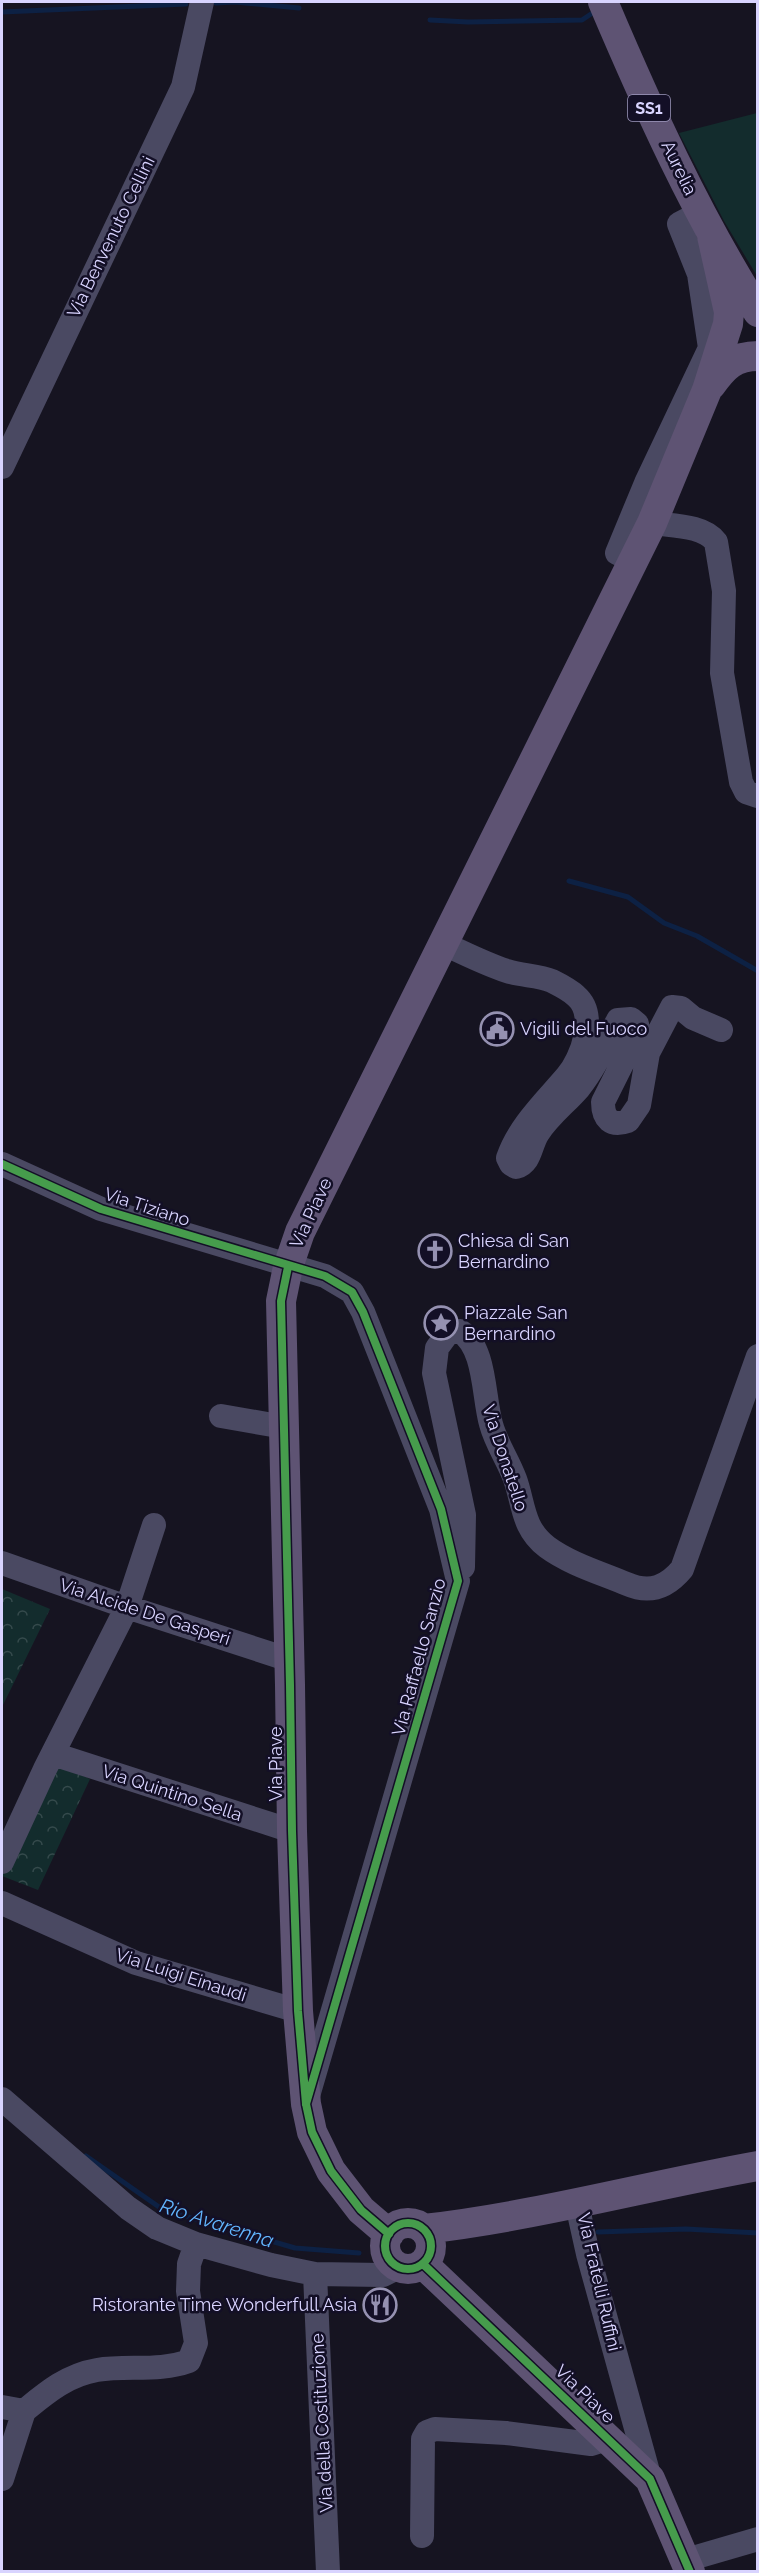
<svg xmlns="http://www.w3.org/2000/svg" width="759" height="2573" viewBox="0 0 759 2573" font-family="Raleway,sans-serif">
<defs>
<pattern id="park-crowns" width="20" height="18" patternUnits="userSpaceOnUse" patternTransform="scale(1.5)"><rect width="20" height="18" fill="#132c2d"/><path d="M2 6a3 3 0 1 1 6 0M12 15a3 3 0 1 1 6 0" fill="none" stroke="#354a4c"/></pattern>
</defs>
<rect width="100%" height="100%" fill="#161421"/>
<path fill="#132c2d" d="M757 113H758L757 276 724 221 679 133Z"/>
<path fill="url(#park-crowns)" d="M2 1589 50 1609 2 1707Z
M53 1763 90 1779 38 1890 2 1876V1874Z"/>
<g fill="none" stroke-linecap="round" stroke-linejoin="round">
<path stroke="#0d2144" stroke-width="5" d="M216 3 235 2 299 8
M2 12 186 4
M430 20 468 22 582 20 591 14
M569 881 628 897 664 923 697 936 758 971
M86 2156 159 2207 181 2215 295 2248 359 2253
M598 2232 686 2229 758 2233"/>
<path stroke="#4a4962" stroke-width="24" d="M2 467 183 87 202 2
M652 523C672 526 704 525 716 542L724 591 722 673 741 782 746 792 758 796
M633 560 617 553 646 483 710 348 699 274 679 224 700 213
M444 944C464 953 485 964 507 971 522 976 538 975 552 981 560 985 570 990 576 996 598 1015 582 1058 567 1076 545 1102 519 1126 508 1158L511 1164 516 1167C531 1163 530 1145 538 1133 549 1116 565 1104 579 1088 595 1068 606 1043 618 1020L631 1019 637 1024 638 1032 603 1102C603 1119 611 1127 628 1121L639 1105 648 1053 672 1007 681 1008 693 1018 721 1030
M2 1164 101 1209 325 1276 352 1292 363 1312 441 1509 458 1581 308 2096
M221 1416 284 1427
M2 1563 127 1607 290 1660
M463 1567 464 1515 434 1373 437 1348 448 1333 460 1331C486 1348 483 1396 491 1424 496 1443 508 1460 515 1479 524 1504 522 1528 547 1547 570 1564 601 1573 627 1584 650 1594 667 1587 682 1569L758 1356
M53 1754 292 1831
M2 1862 45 1769 127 1607 154 1525
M2 1903 136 1963 298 2011
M2 2099 128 2208 157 2228 196 2244 271 2265 315 2274 383 2275 399 2267
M580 2203V2218L588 2254 650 2479
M315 2274 328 2572
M2 2407 24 2411C46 2393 67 2375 97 2370 128 2365 159 2372 189 2361L196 2343 188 2291 189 2264 196 2244
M2 2479 24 2411
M422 2536 423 2439 427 2432 435 2429 506 2433 591 2444 610 2438
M686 2560 758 2539"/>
<path stroke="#5e5373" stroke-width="30" d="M603 2C648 108 696 214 758 312
M711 385C724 367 734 356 758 356
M385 2246a23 23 0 1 1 46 0a23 23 0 1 1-46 0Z
M424 2229C537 2216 646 2186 758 2166
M389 2234 361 2210 331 2171 312 2132 306 2104 298 2011 292 1831 290 1685 281 1301 288 1267 300 1232 652 523 707 390 728 324 729 312 712 236
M423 2264 650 2479 690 2572"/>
<defs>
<path id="cycleway" d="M2 1164 101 1209 325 1276 352 1292 363 1312 441 1509 458 1581 306 2104
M288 1267 281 1301 290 1685 292 1831 298 2011 306 2104 312 2132 331 2171 361 2210 389 2234
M385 2246a23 23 0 1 1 46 0a23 23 0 1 1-46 0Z
M423 2264 650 2479 690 2572"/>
</defs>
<use href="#cycleway" stroke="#130f26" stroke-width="11"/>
<use href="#cycleway" stroke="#469c4c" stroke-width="8"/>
</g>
<defs>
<symbol id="civic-ring" viewBox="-11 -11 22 22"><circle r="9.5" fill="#130f26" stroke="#9591b1" stroke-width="1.5"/><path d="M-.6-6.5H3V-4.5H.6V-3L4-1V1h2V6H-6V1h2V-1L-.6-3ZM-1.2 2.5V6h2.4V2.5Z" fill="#9591b1"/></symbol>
<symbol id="church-ring" viewBox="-11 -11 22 22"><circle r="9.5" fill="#130f26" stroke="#9591b1" stroke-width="1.5"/><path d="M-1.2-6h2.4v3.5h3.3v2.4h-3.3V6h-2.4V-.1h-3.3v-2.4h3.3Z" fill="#9591b1"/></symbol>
<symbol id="sight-ring" viewBox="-11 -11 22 22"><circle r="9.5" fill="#130f26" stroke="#9591b1" stroke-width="1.5"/><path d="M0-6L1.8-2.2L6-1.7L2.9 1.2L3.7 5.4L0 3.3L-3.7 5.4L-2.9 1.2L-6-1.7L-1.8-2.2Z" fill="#9591b1"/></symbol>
<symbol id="restaurant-ring" viewBox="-11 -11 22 22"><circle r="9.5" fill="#130f26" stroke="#9591b1" stroke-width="1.5"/><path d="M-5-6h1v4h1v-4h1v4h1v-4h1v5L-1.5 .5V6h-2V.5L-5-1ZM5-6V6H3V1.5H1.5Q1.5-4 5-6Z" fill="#9591b1"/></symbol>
</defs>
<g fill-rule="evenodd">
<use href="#civic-ring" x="478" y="1010" width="38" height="38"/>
<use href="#church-ring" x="416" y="1232" width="38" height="38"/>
<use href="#sight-ring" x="422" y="1304" width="38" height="38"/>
<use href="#restaurant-ring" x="361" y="2286" width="38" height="38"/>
</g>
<g text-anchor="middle" stroke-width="5" stroke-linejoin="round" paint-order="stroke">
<rect fill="#130f26" stroke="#9e99be" stroke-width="1.5" x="628" y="95" width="42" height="26" rx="4.5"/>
<g font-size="16" font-weight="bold" fill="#d9d4ff">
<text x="649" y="114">SS1</text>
</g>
<g font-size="18" fill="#d9d4ff" stroke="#130f26">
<text transform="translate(679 168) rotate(64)" y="6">Aurelia</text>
<text transform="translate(111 237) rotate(-64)" y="6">Via Benvenuto Cellini</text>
<text transform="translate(147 1207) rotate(18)" y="6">Via Tiziano</text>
<text transform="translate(311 1213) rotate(-65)" y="6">Via Piave</text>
<text transform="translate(505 1458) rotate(72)" y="6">Via Donatello</text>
<text transform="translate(145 1612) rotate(18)" y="6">Via Alcide De Gasperi</text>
<text transform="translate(419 1657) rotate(-75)" y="6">Via Raffaello Sanzio</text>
<text transform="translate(276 1764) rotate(-90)" y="6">Via Piave</text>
<text transform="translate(172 1793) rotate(18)" y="6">Via Quintino Sella</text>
<text transform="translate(181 1975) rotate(18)" y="6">Via Luigi Einaudi</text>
<text transform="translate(599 2282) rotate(77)" y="6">Via Fratelli Ruffini</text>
<text transform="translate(585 2394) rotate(44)" y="6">Via Piave</text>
<text transform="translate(322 2423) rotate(-93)" y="6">Via della Costituzione</text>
</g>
<g font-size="18" fill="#d9d4ff" stroke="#130f26" text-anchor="start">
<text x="520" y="1035">Vigili del Fuoco</text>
<text x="458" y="1247">Chiesa di San<tspan x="458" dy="21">Bernardino</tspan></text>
<text x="464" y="1319">Piazzale San<tspan x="464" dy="21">Bernardino</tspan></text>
<text x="357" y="2311" text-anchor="end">Ristorante Time Wonderfull Asia</text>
</g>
<g font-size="20" font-style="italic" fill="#62b6ff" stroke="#130f26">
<text transform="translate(217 2223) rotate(18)" y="7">Rio Avarenna</text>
</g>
</g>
<rect width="759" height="2573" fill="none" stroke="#d9d4ff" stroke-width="6"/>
</svg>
